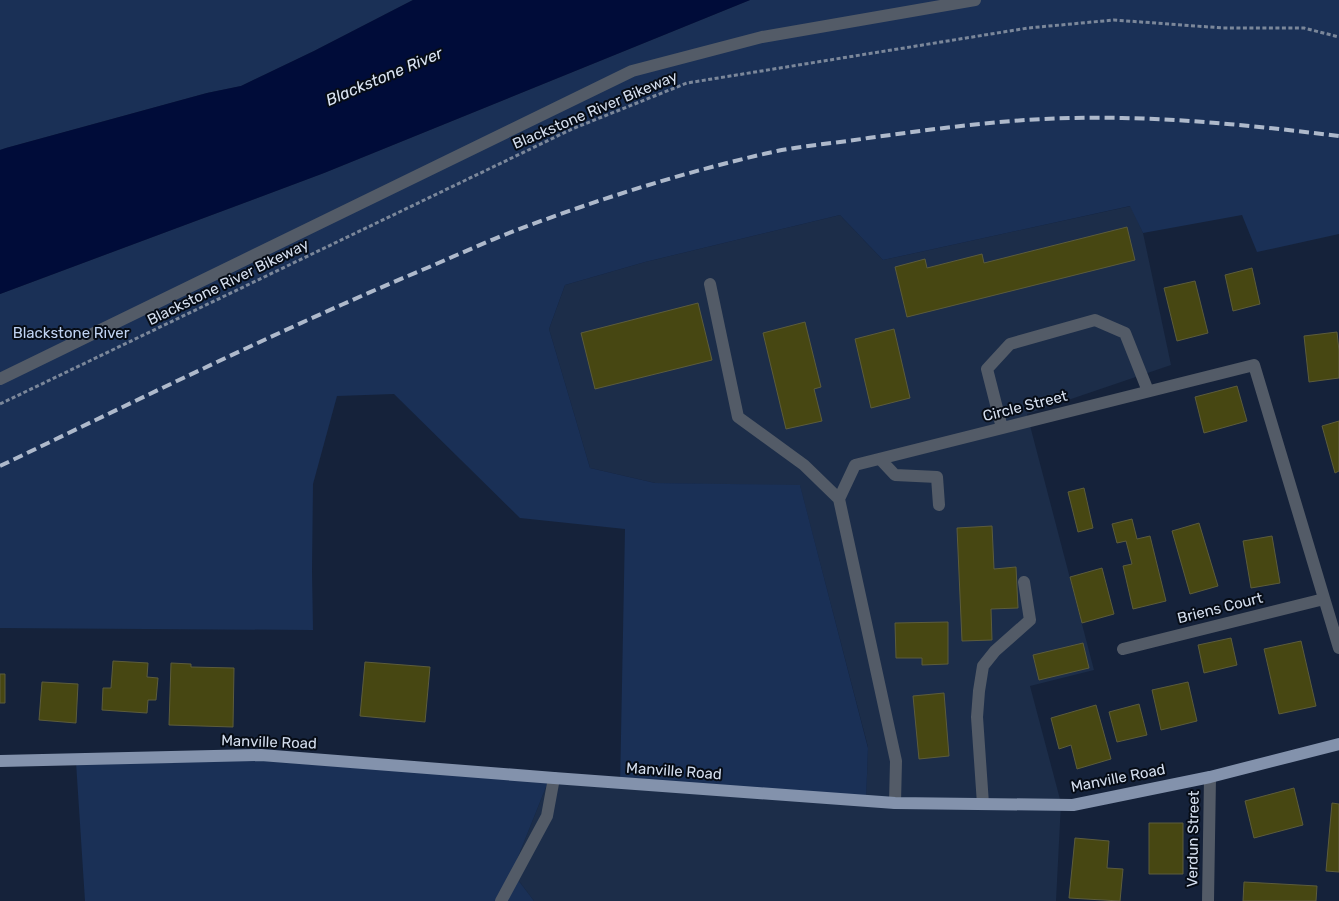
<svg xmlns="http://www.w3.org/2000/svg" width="1339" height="901" viewBox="0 0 1339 901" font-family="Rubik,sans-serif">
<rect width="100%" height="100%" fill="#15223a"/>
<path fill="#1c2d49" d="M1131 206 1143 233 1171 365 1027 414 1094 670 1030 686 1061 803 1056 901H534L512 872 548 782 866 801 868 747 800 486 655 483 590 468 549 329 565 285 645 262 840 215 883 260Z"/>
<path fill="#1a3056" d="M0 0H413L314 51 241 86 207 93 6 148 0 150Z
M750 0H1339V234L1257 252 1242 215 1143 233 1130 206 883 260 840 215 645 262 565 285 549 329 590 468 655 483 800 485 868 748 866 802 620 788 625 529 520 518 394 394 337 396 313 484 312 571 313 630 0 628V294L324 173Z
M253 760 548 782 512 872 534 901H85L76 762Z"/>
<path fill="#000c39" d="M413 0H750L324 173 0 294V150L6 148 207 93 241 86 314 51Z"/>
<path fill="#474712" stroke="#5c5c3c" d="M1127 227 1135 260 907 317 895 267 925 259 927 268 982 254 984 263Z
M1252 268 1260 304 1233 311 1225 275Z
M1195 281 1208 333 1177 341 1164 288Z
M698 303 712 360 595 389 581 333Z
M805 322 821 387 814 389 822 421 786 429 763 333Z
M894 329 910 398 871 408 855 339Z
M1337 332 1339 351V378L1309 382 1304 336Z
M1237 386 1247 421 1204 433 1195 397Z
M1339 421V471L1335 473 1322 426Z
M1084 488 1093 528 1078 532 1068 492Z
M1132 519 1137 539 1150 536 1166 601 1133 609 1123 566 1132 564 1126 541 1117 543 1112 524Z
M1199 523 1218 586 1190 594 1172 531Z
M992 526 994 569 1016 567 1018 608 991 609 992 640 962 641 957 528Z
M1272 536 1280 583 1251 588 1243 541Z
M1102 568 1114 614 1082 623 1070 577Z
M948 622V664L922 665V658H896L895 623Z
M1231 638 1237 665 1204 673 1198 645Z
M1301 641 1316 706 1279 714 1264 649Z
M1083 643 1089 668 1039 680 1033 655Z
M113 661 148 663 147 677 158 678 156 700H148L147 713 102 710 103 688H111Z
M365 662 430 667 425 722 360 716Z
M171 663 191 664V667L234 668 233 727 169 725Z
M0 674H5V703H0Z
M42 682 78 684 76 723 39 720Z
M1188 682 1197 721 1161 730 1152 690Z
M944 693 949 756 919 759 913 696Z
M1139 704 1147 735 1117 742 1109 712Z
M1096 705 1111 759 1077 769 1071 745 1059 749 1051 718Z
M1294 788 1303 825 1254 838 1245 801Z
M1332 803 1339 804V872L1326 871Z
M1149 823H1183V874H1149Z
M1075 838 1109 841 1107 868 1123 869 1120 901 1069 898Z
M1244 882 1317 886 1316 901H1243Z"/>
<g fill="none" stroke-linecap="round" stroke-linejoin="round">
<path stroke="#7b879a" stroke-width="3" stroke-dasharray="4 2.5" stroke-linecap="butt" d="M0 404 572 129 687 83 1028 28 1114 20 1223 28H1304L1339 37"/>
<path stroke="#535b67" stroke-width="12" d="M710 284 738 417 804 465 839 499
M0 379 632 71 762 37 975 0
M1002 428 987 369 1010 344 1095 320 1125 333 1148 391
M880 459 895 475 937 477 939 505
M1123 649 1324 599
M895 803 896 761 839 499 855 465 1254 365 1339 648
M983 804 977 717 979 691 983 666 995 651 1030 620 1024 582
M501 901 547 816 554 778
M1208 901 1210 777"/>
<path stroke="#8392ac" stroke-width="12" d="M0 761 261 755 554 778 895 803 1073 805 1210 777 1339 744"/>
<path stroke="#aeb9cb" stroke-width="4" stroke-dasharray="10 5" stroke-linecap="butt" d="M0 466C140 399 279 330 422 270 453 257 483 243 514 231 599 199 687 171 777 151 807 145 838 143 868 138 926 130 984 122 1043 119 1142 114 1241 124 1339 136"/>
</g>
<g text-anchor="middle" stroke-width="4" stroke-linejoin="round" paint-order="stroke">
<g font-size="15" fill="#d4deee" stroke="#060c16">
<text transform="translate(595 110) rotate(-23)" y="5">Blackstone River Bikeway</text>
<text transform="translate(228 282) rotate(-26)" y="5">Blackstone River Bikeway</text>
<text transform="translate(1025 406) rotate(-14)" y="5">Circle Street</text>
<text transform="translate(1220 608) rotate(-14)" y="5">Briens Court</text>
<text transform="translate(269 742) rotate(2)" y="5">Manville Road</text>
<text transform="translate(674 771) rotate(4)" y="5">Manville Road</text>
<text transform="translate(1118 778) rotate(-11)" y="5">Manville Road</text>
<text transform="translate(1193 839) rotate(-89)" y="5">Verdun Street</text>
</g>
<g font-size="15" fill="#bfd2f1" stroke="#060c16">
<text x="71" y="338">Blackstone River</text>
</g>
<g font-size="16" font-style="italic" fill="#dbe5f4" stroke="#060c16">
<text transform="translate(384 76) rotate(-23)" y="6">Blackstone River</text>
</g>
</g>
</svg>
